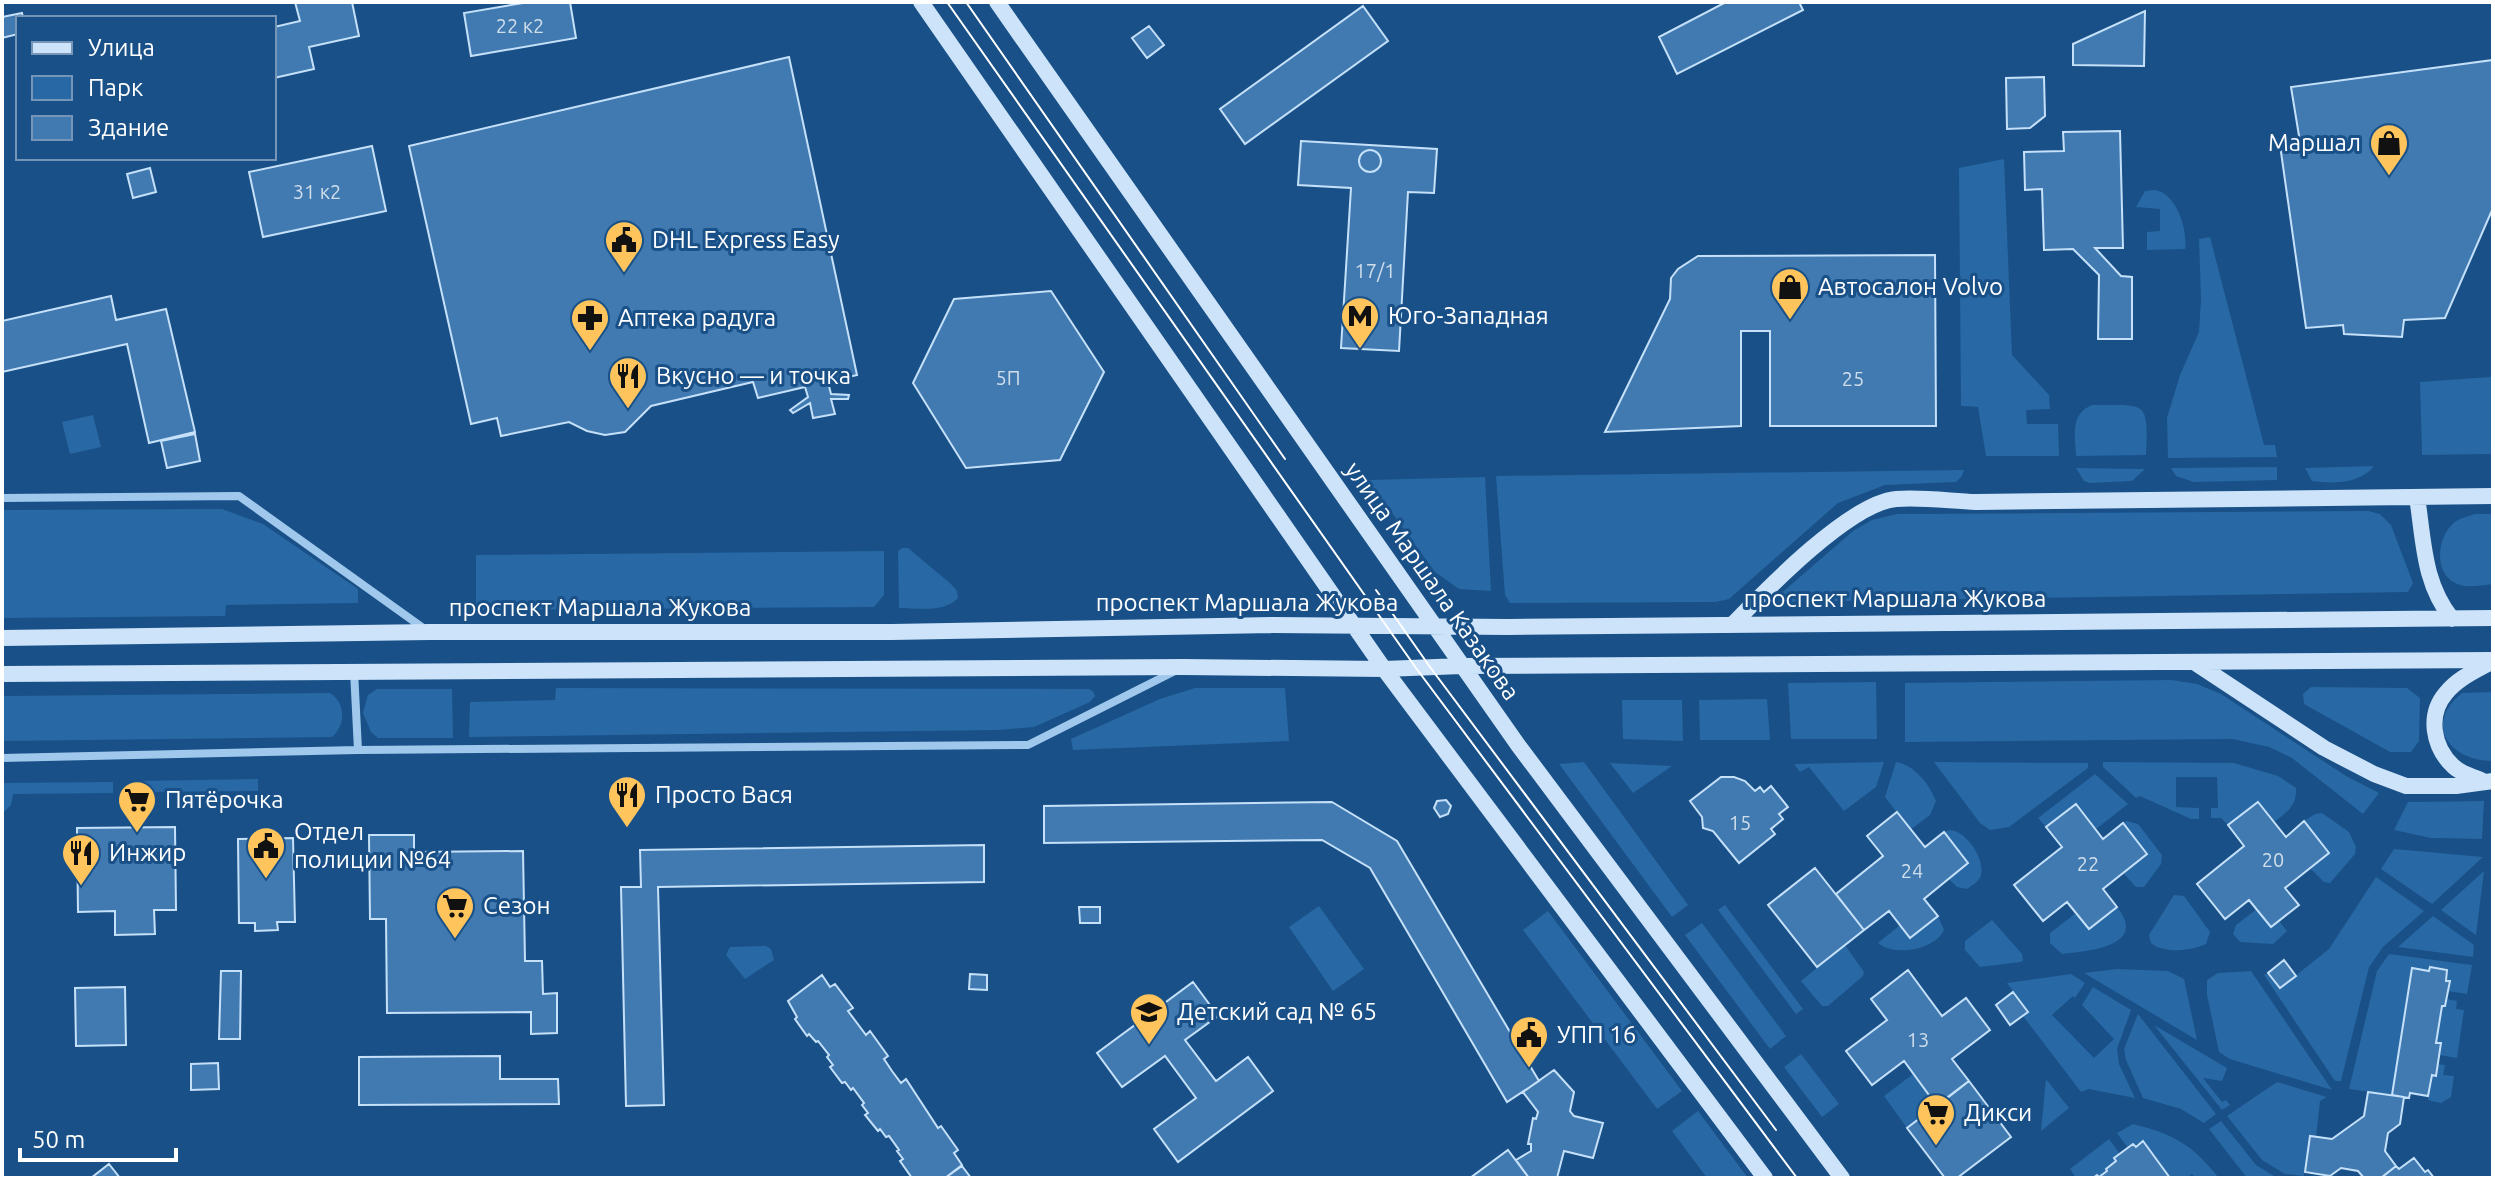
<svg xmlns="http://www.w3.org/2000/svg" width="2495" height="1180" viewBox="0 0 2495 1180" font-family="Ubuntu,sans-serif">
<rect width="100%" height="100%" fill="#195087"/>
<path fill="#2868a4" d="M2004 159 2012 355 2049 395 2050 409 2026 410 2027 424H2058L2059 456H1986L1978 407 1961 406 1959 168Z
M2154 190C2176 192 2188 229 2185 249L2147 250V232L2160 231V209L2136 207 2145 191Z
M2210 237 2264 445H2275L2277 457 2168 458 2167 418 2180 375 2199 332 2201 299 2199 239Z
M2493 372V454L2422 455 2420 382 2490 377Z
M2092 405C2145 406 2149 398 2146 455L2076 456C2075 436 2070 414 2092 405Z
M93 415 101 447 70 454 62 422Z
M2374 466C2360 484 2333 484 2312 481L2305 468Z
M2277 467V480L2194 482 2176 476 2171 468Z
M2076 468 2145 469 2132 481 2090 483 2084 481Z
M1964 470 1962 476 1956 482 1885 485 1838 503 1729 599 1716 602 1510 603 1505 595 1496 476Z
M1485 477 1491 591 1459 589 1435 572 1368 480Z
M222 509 263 524 358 589V603L226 605 225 616 2 618V510Z
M2368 511 2380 514 2391 525 2413 583 2408 592 1780 602 1778 596 1853 531 1872 520 1897 514Z
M2475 514H2493V584C2483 585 2470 588 2460 585 2432 577 2436 535 2456 521 2461 518 2469 516 2475 514Z
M902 548H908L951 584 957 591 958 598C945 613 917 608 899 608L898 551Z
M884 551V595L874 607 476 610V555Z
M2172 680 2197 684 2221 694 2346 776 2379 793 2363 814 2292 758 2269 747 2233 739 1905 742V683Z
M1876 682 1877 739H1791L1788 683Z
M2311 687 2407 688 2420 698 2419 741 2411 752H2390L2304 704 2303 694Z
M556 688 1088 689 1093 691 1095 696 1090 702 1034 727 998 730 469 737 470 702 555 700Z
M1195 688H1285L1289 741 1073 750 1071 739 1160 699Z
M377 689H452L453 738H378L371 732 363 713 368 695Z
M2493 692V761C2449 761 2423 724 2462 693Z
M330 693C346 703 346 725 332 737L2 741V696Z
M1767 699 1770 740H1700L1699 700Z
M1622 700H1682L1683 741 1623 739Z
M1584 762 1688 905 1672 917 1559 764Z
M1884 762 1876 787 1844 811 1809 767 1800 772 1794 764Z
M1896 762C1914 765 1929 783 1936 801L1930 815 1910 830 1885 797Z
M1934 762 2088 763V768L2009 827 1990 830 1980 823Z
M2103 762 2234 763 2278 776 2296 788C2297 806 2287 812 2274 822L2258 802 2228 825 2221 818H2211V808H2218L2217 777H2176V807L2199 808V819H2191L2140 796 2136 798 2103 767Z
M1610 763 1672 766 1633 793Z
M2095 774 2128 804 2096 829 2076 804 2046 827 2038 818Z
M258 779V791L138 792V781Z
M113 782V793L13 794 11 805 2 814V783Z
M2484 801 2482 839 2431 838 2394 830 2408 802Z
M2322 813 2349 832 2356 847 2355 854 2330 883 2324 882 2310 868 2329 852 2304 821 2315 814Z
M2127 821 2138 824 2162 855 2161 864 2144 887H2136L2123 873 2147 854 2123 823Z
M1950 830C1966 831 1985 858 1981 875 1979 882 1972 885 1967 889L1957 887 1949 879 1968 863 1944 832Z
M2394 849 2483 857 2432 904 2381 869Z
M2484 871 2476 935 2441 910Z
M2376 877 2424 911 2383 947 2369 967 2341 1081H2335L2264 975 2268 973 2280 988 2329 949Z
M2174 895 2184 896 2210 932 2206 944C2192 951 2163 954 2151 943L2149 935Z
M1725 905 1803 1009 1796 1014 1718 910Z
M1319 906 1364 969 1333 991 1289 927Z
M2117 907C2149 947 2087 951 2062 954L2050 943V933L2076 913Z
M2257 909 2271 927 2279 921 2287 931 2273 944 2240 942 2233 934 2236 925Z
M1548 911 1682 1091 1657 1109 1523 930Z
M1938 916 1944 930C1935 950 1894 957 1878 943L1900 925 1910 938Z
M2433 916 2474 945 2473 957 2398 947Z
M1992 920 2022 954 2023 960 2021 962 1980 967 1965 950V941Z
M1702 923 1786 1036 1770 1049 1685 935Z
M1845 945 1864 972 1863 976 1828 1006H1822L1801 981Z
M766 946 771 949 774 960 745 979 726 955 730 947Z
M2389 954 2472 965 2467 994 2448 991 2447 970 2430 967 2429 971 2412 968 2392 1095 2349 1089 2377 971Z
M2117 969 2168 971 2184 979 2197 1040 2084 973Z
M2251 971 2332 1090 2230 1059 2219 1052 2207 995V980L2218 973Z
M2071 974 2085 983 2075 998 2073 996 2052 1015 2094 1058 2114 1039 2082 1005 2093 987 2131 1010 2117 1049 2119 1064 2135 1098 2089 1089 2081 1092 2023 1016 2028 1011 2007 983Z
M2447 999 2457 1001 2456 1009 2464 1010 2457 1058 2439 1055 2441 1044 2436 1043 2442 1006H2445Z
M2138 1014 2216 1114 2204 1123 2181 1109 2143 1098 2126 1060 2124 1049Z
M2154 1025 2227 1068 2222 1081 2203 1078 2222 1102 2226 1100 2230 1105 2222 1110Z
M1801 1054 1839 1104 1822 1117 1784 1067Z
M2437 1064 2445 1065 2443 1075 2454 1076 2451 1097 2441 1103 2428 1100 2432 1075 2436 1076Z
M1913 1074 1937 1106 1907 1128 1884 1096Z
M2046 1079 2069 1108 2041 1131Z
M2277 1082 2327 1097 2320 1101 2316 1137 2310 1136 2304 1176 2285 1174 2262 1160 2227 1116Z
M1698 1111 1748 1178H1707L1672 1131Z
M2221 1121 2256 1165 2277 1178H2247L2209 1129Z
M2133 1124C2173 1134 2192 1144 2218 1177L2195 1178 2192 1174 2187 1178H2170L2143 1142 2128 1148 2117 1133Z
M2109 1139 2120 1154 2114 1158 2116 1161 2099 1177 2097 1175 2093 1178H2076L2070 1169Z"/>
<path fill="#417ab1" stroke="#c5e0f9" stroke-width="2" d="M295 2H352L359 36 309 47 314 69 274 78V27L300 21Z
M529 2H570L576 38 471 56 464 13Z
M1726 2H1799L1803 10 1677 74 1659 37Z
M1363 6 1388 41 1245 144 1220 109Z
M2145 11 2144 66 2073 65V44Z
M22 13 23 18H18V34L2 38V17Z
M1149 26 1164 45 1147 58 1132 38Z
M789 57 857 375 828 382 831 394 849 395 848 399H831L835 414 813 418 810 403 793 413 790 410 808 397 805 387 758 398 753 382 651 406 625 432 605 435 587 431 569 422 501 436 497 418 471 424 409 146Z
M2493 60V208L2445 318 2404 320 2402 337 2344 334 2343 325 2306 328 2280 145 2300 142 2291 87Z
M2044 77 2045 116 2030 128 2007 129 2006 78Z
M2120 131 2123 248H2095L2121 276 2132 277V339H2098L2099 275 2073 249 2044 250 2042 189 2025 190 2024 152 2064 151 2063 132Z
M1301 141 1437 149 1434 193 1408 192 1399 351 1341 348 1351 188 1298 185Z
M372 146 386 211 263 237 249 172Z
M1359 161a11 11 0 1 1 22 0a11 11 0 1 1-22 0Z
M150 168 156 192 133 198 127 174Z
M1935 255 1936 426H1770V331H1741V426L1605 432 1670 299 1671 278 1678 269 1698 256Z
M1051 291 1104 372 1060 460 966 468 913 383 954 299Z
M111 296 116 320 166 309 195 432 149 443 127 344 2 372V321Z
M195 434 200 461 167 468 161 441Z
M1721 777H1734L1745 781 1755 791 1760 787 1764 792 1771 786 1788 807 1779 814 1783 819 1771 829 1775 834 1739 863 1713 831 1703 828 1702 817 1690 801Z
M1446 800 1451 806 1448 814 1440 817 1434 808 1437 801Z
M1332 802 1397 841 1539 1081 1507 1102 1370 868 1322 840 1044 843V806Z
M2258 802 2286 837 2304 821 2329 853 2285 888 2299 905 2271 927 2249 900 2225 919 2197 884 2244 846 2228 825Z
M2076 804 2103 839 2123 823 2147 854 2103 889 2117 907 2089 929 2067 902 2043 921 2014 885 2062 847 2046 827Z
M1897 812 1925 847 1944 832 1968 863 1924 899 1938 916 1910 938 1889 911 1864 930 1836 894 1883 856 1867 836Z
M175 827 176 910H154L155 934 115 935V911L78 912 77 828Z
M369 835H414V852L523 851 525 961H542L543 994 557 993V1033L531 1034V1012L387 1013 386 919H370Z
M293 838 295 922H277L278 930 255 931V923H239L238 839Z
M984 845V882L658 887 664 1105 626 1106 621 887H641L640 850Z
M1815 868 1864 930 1817 967 1768 905Z
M1079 907H1100V923H1080Z
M2284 960 2296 976 2280 988 2268 973Z
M2430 967 2447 970 2446 981H2450L2445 1006H2442L2436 1043H2441L2436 1076 2432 1075 2428 1096 2410 1093 2409 1098 2392 1095 2412 968 2429 971Z
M1908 970 1942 1016 1966 998 1990 1030 1952 1059 1969 1081 1937 1106 1904 1061 1872 1085 1846 1051 1887 1020 1871 999Z
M221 971H241L240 1039H219Z
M970 974 987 975V990L969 989Z
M822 975 830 987 835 984 853 1008 848 1011 866 1035 870 1031 888 1056 884 1059 892 1071 901 1083 906 1079 938 1128 941 1126 958 1150 954 1153 962 1165 945 1178H912L900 1161 903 1159 897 1151 899 1150 889 1136 886 1137 880 1129 878 1131 865 1115 868 1113 862 1105 864 1103 853 1088 851 1090 845 1082 842 1083 830 1067 833 1065 827 1057 829 1055 818 1041 816 1042 809 1034 807 1036 795 1019 797 1017 788 1001Z
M1193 982 1218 1016 1185 1040 1216 1081 1248 1057 1273 1091 1178 1162 1154 1129 1196 1098 1165 1056 1122 1087 1097 1053Z
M125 987 126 1045 76 1046 75 988Z
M2013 992 2028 1012 2010 1025 1996 1005Z
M500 1056V1079H558L559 1104 359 1105V1057Z
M218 1063 219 1089 191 1090V1064Z
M1554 1070 1574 1092 1570 1111 1574 1116 1603 1123 1593 1158 1564 1151 1557 1178H1529L1516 1160 1531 1151V1144H1528L1533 1118 1536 1119 1538 1112 1523 1092Z
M1969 1081 2011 1137 1957 1178H1945L1907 1128Z
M2368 1092 2404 1097 2400 1124 2388 1133 2385 1151 2396 1166 2381 1178H2364L2358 1171 2341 1168 2330 1176 2305 1172 2310 1136 2332 1139 2364 1116Z
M2143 1141 2170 1178H2093L2097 1175 2099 1177 2107 1171 2106 1169 2116 1161 2114 1158 2133 1144 2136 1147Z
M1508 1150 1529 1178H1470Z
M2414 1158 2425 1172 2428 1170 2434 1178 2382 1177 2396 1166 2399 1169Z
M109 1164 120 1178H91Z
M962 1166 971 1178H945Z"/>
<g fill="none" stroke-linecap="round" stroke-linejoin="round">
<path stroke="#a0c8ed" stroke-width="8" d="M2 498 239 496 426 630
M354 671 358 750
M2 758 358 750 1028 745 1175 671"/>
<path stroke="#cce3f9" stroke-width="16" d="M921 2 1384 669 1765 1178
M997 2 1518 745 1842 1178
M2417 497C2424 542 2423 582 2452 619
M1733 624C1766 590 1850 503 1896 499 1922 497 1950 501 1976 502L2493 496
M2 638 430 632H892L1272 625 1509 627 2493 618
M2194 662 2324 748 2374 774 2406 786H2456L2493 781
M2 674 1183 667 1384 669 1462 666 2493 660
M2481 780C2472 776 2461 774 2453 766 2433 747 2427 715 2446 693 2458 678 2477 670 2493 661"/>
<path stroke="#fff" stroke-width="2" d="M947 2 1416 668 1797 1178
M966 2 1285 459
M1376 590 1430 667 1776 1130"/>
</g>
<defs>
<symbol id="shop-pin" viewBox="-11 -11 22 30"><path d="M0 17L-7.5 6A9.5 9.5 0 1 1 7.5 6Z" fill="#ffc55c" stroke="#195087"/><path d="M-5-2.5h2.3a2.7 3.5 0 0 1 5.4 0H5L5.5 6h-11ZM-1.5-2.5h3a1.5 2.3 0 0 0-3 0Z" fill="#111"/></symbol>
<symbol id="civic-pin" viewBox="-11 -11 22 30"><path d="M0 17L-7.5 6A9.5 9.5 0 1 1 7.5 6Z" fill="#ffc55c" stroke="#195087"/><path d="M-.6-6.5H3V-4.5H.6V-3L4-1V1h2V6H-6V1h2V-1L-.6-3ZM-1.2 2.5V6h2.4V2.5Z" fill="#111"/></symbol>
<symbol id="metro-pin" viewBox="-11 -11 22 30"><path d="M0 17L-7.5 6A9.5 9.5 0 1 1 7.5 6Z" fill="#ffc55c" stroke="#195087"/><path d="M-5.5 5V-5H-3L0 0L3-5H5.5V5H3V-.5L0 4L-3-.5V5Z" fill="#111"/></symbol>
<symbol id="pharmacy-pin" viewBox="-11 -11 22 30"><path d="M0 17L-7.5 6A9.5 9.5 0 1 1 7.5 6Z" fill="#ffc55c" stroke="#195087"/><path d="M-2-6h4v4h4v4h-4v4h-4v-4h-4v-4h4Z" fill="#111"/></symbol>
<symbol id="restaurant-pin" viewBox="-11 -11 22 30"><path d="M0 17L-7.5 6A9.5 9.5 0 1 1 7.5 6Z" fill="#ffc55c" stroke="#195087"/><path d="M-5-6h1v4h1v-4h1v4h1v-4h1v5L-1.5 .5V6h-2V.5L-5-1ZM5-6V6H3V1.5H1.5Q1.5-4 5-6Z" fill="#111"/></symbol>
<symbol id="supermarket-pin" viewBox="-11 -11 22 30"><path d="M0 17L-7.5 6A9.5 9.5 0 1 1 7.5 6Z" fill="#ffc55c" stroke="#195087"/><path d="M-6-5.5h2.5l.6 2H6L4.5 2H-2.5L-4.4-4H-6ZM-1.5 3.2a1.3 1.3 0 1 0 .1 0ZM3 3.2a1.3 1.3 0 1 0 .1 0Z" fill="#111"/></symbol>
<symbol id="school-pin" viewBox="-11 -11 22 30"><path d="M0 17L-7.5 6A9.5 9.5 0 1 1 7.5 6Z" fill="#ffc55c" stroke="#195087"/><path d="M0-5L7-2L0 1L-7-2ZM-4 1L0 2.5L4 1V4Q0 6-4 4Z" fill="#111"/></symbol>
</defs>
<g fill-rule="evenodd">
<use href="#shop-pin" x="2367" y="121" width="44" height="60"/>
<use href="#civic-pin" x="602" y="218" width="44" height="60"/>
<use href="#shop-pin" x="1768" y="265" width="44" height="60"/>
<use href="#metro-pin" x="1338" y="294" width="44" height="60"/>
<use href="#pharmacy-pin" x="568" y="296" width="44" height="60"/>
<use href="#restaurant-pin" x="606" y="354" width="44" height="60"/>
<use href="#restaurant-pin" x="605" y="773" width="44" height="60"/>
<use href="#supermarket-pin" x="115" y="778" width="44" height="60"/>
<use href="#civic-pin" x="244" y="824" width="44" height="60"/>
<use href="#restaurant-pin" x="59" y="831" width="44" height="60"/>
<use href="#supermarket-pin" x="433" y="884" width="44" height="60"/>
<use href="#school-pin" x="1127" y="990" width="44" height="60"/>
<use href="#civic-pin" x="1507" y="1013" width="44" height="60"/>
<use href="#supermarket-pin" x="1914" y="1091" width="44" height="60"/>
</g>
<g text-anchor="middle" stroke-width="6" stroke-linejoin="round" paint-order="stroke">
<g font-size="20" fill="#d0deec">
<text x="520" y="33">22 к2</text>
<text x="317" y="199">31 к2</text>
<text x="1375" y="278">17/1</text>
<text x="1008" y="385">5П</text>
<text x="1853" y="386">25</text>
<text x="1740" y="830">15</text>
<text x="2273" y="867">20</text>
<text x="2088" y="871">22</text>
<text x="1912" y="878">24</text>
<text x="1918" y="1047">13</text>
</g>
<g font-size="24" fill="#fff" stroke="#195087" text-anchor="start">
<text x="2361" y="151" text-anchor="end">Маршал</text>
<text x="652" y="248">DHL Express Easy</text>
<text x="1818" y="295">Автосалон Volvo</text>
<text x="1388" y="324">Юго-Западная</text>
<text x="618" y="326">Аптека радуга</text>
<text x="656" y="384">Вкусно — и точка</text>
<text x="655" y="803">Просто Вася</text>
<text x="165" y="808">Пятёрочка</text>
<text x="294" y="840">Отдел<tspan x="294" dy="28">полиции №64</tspan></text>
<text x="109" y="861">Инжир</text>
<text x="483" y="914">Сезон</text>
<text x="1177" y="1020">Детский сад № 65</text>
<text x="1557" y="1043">УПП 16</text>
<text x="1964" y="1121">Дикси</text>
</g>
<g font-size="24" fill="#fff" stroke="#195087">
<text transform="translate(1432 581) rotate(55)" y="8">улица Маршала Казакова</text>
<text x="1895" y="607">проспект Маршала Жукова</text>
<text x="1247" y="611">проспект Маршала Жукова</text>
<text x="600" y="616">проспект Маршала Жукова</text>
</g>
</g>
<rect width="2495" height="1180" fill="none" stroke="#ffffff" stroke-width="8"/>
<rect x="16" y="16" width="260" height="144" fill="#195087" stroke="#7596b7" stroke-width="2"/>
<rect x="32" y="42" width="40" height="12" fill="#cce3f9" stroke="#7596b7" stroke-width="2"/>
<text x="88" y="56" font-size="24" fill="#ffffff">Улица</text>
<rect x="32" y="76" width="40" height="24" fill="#2868a4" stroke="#7596b7" stroke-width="2"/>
<text x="88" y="96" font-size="24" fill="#ffffff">Парк</text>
<rect x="32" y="116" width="40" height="24" fill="#417ab1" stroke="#7596b7" stroke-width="2"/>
<text x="88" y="136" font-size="24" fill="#ffffff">Здание</text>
<path d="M20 1148v12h156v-12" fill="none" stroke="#ffffff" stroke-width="4"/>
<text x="32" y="1148" font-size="24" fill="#ffffff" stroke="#195087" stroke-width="6" paint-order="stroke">50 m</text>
</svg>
